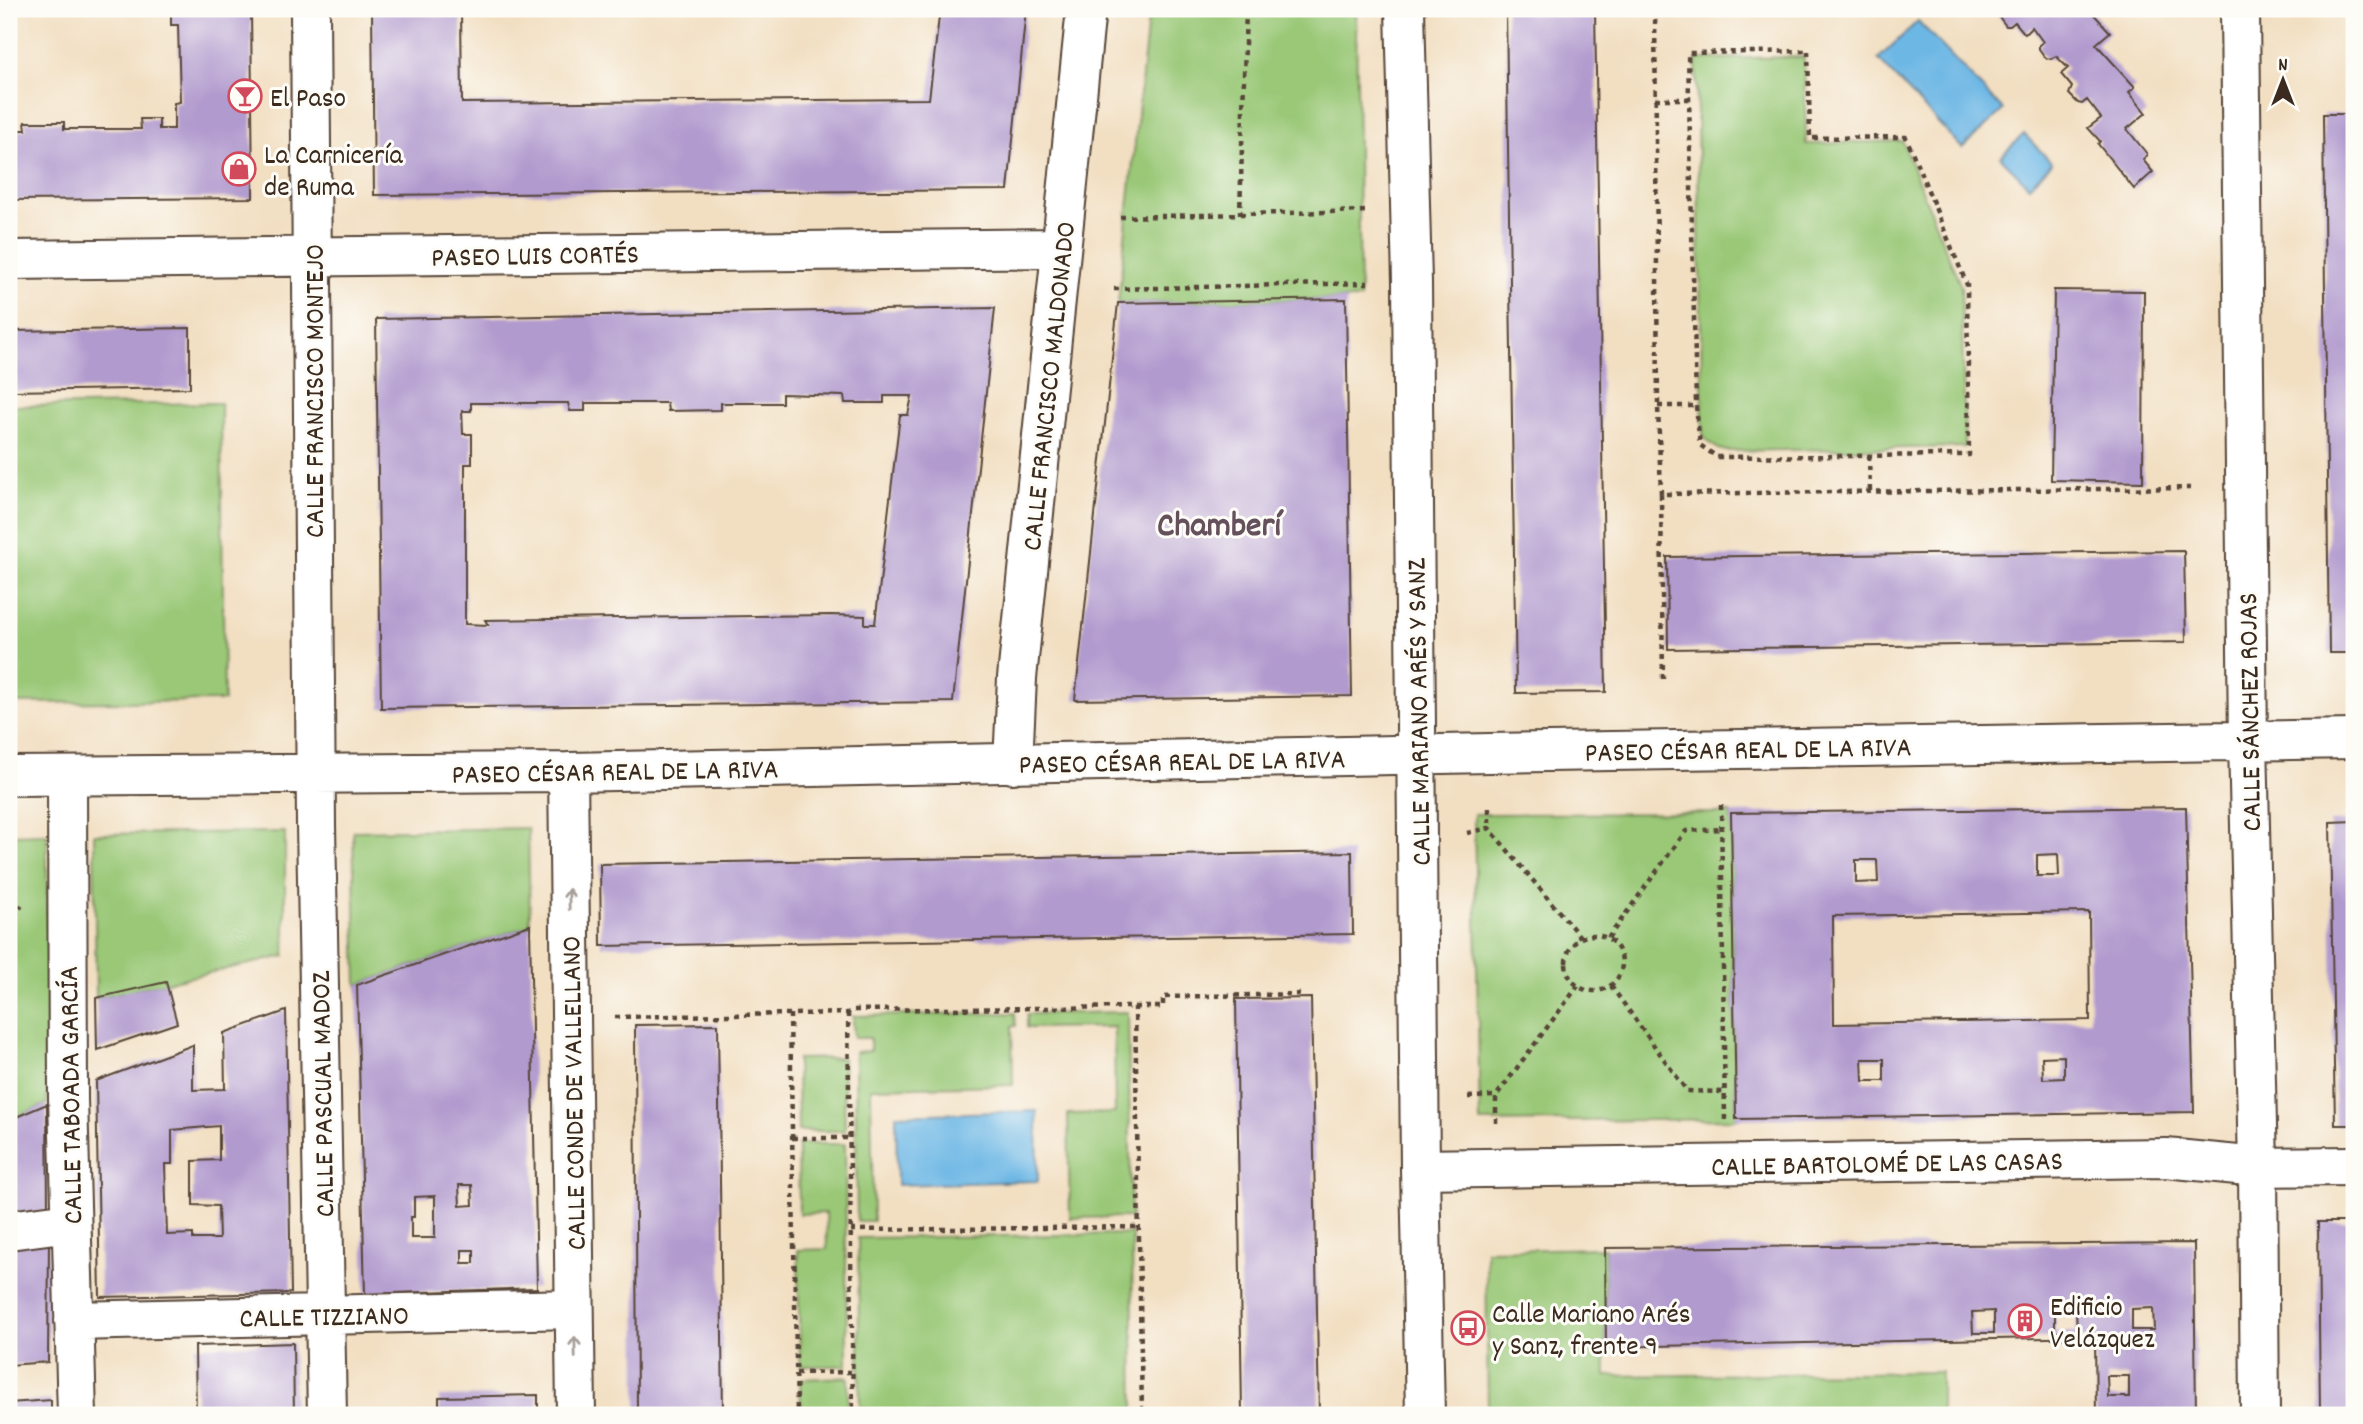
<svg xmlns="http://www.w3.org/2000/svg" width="2363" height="1424" viewBox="0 0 2363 1424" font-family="Dekko,sans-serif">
<rect width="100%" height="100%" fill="#fdfcf7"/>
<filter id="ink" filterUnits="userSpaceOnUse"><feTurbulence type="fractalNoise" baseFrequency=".0143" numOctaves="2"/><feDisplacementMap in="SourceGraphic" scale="14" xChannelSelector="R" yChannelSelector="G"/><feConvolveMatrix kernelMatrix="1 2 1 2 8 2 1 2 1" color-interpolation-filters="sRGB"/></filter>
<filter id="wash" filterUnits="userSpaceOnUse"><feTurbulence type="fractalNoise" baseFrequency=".00686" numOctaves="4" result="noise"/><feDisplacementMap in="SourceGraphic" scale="28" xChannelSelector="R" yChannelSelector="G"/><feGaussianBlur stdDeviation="1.57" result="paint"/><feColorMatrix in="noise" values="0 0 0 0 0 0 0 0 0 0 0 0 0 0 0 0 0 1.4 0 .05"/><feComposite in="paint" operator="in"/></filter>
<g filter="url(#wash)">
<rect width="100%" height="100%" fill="#f2dfc2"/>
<path fill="#9ac877" stroke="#6a794a" stroke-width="2" d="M1149 9H1356L1360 299 1118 303Z
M1804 57 1806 144 1902 141 1961 287 1965 447 1727 451 1718 449 1703 437 1696 59Z
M221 403 224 701 15 703 12 406Z
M1731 813 1736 1119 1480 1122 1474 814Z
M528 828 530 925 357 985 353 831Z
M285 832V956L96 998 94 834Z
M47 834V1104L9 1120V835Z
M1128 1012 1131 1217 1070 1218 1068 1114 1115 1113 1114 1027 1027 1028V1014Z
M1015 1013 1016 1026H1012L1013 1085 871 1088 873 1221H857L855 1052 870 1051V1038H854L853 1016Z
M843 1058 845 1131H798L797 1059Z
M798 1144H845L847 1366H800L798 1250 827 1249 826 1213 799 1214Z
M1132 1234 1134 1415H860L858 1238Z
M1605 1248 1606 1376 1941 1372V1415H1488L1486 1250Z
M848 1377V1415H801L800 1379Z"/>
<path fill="#6db7e5" stroke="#547082" stroke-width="2" d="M1918 21 2003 110 1962 148 1878 59Z
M2024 134 2052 163 2029 186 2000 157Z
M1037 1111 1038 1181 897 1185 896 1115Z"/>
<g id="blocks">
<path fill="#b19ace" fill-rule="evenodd" d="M171 9H251L253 198 9 200V130H26L25 122H64V129H141L140 119H159V129H174V103L180 102 179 63 178 25H171Z
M372 9H461L462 103 929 99 940 9H1026L1008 190 374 195Z
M1506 9H1595L1606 692 1516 693Z
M1999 9H2089L2110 32 2096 44 2135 87 2129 92 2146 113 2127 129 2147 154 2143 160 2153 172 2134 189 2098 144 2100 141 2088 128 2101 118 2087 100 2082 104 2078 103 2069 94 2072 87 2061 74 2068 68 2056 56 2051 59 2046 58 2039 49V45L2043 42 2032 27 2025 34 2015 22 2010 26H2006L1997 14Z
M2323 114H2354V653H2329Z
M2054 290 2144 291 2143 482 2051 480Z
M1346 299 1352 696 1075 700 1118 303Z
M995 308 953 702 381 708 376 319ZM782 394 844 396 845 403H884V396H912L908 415H900L875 624H865V616L831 615 485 620 488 625 465 624V464H472V434H463L462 411H471V403H568L570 411H585V403H667L668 411 721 410V403H782Z
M190 328V388L11 391 10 331Z
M2184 551 2186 642 1668 649 1667 557Z
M2186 807 2194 1112 1736 1119 1731 813ZM2058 854 2059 876H2037V855ZM1856 860H1877L1878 882 1856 883ZM2089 912 2090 1020 1834 1024 1833 916ZM2064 1056V1078L2043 1079 2042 1057ZM1862 1059H1884V1081H1863Z
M2354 821V1125H2335L2330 822Z
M1352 852 1353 934 601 946 600 864Z
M530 925 537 1288 365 1294 357 985ZM459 1185H472L473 1205 460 1206ZM435 1196V1238H411V1217H414V1197ZM462 1250H474V1263H462Z
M166 982 177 1023 97 1050 96 998Z
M1311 998 1319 1415H1242L1236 999Z
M286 1011 291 1293 100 1297 96 1081 193 1045V1090L225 1089 224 1033ZM219 1126V1160L193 1161V1205L218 1206 219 1239H193V1234L167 1235 165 1164H172V1130Z
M718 1024 723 1415H637L635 1025Z
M47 1104 48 1211 9 1216V1120Z
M2318 1222H2354V1415H2320Z
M49 1239 48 1362 9 1365V1242Z
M2194 1243 2196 1415H2096L2095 1337 1606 1347 1605 1248ZM2153 1308 2154 1330H2132V1309ZM1994 1311V1333H1973L1972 1312ZM2055 1311H2076L2077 1332H2055ZM2107 1376H2129V1397H2108Z
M293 1343 294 1415H196L195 1346Z
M538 1395V1415H439V1397Z
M51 1400V1415H9V1403Z"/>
</g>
</g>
<g filter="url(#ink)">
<use href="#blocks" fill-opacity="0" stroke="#564537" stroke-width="2"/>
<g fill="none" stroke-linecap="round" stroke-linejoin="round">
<defs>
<path id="minor" d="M310 9 316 825 327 1415
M1405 9 1412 282 1420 1169 1425 1415
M2240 9 2248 741 2258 1167 2260 1415
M9 260 1061 248
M1013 764 1017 678 1086 9
M568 772 576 1415
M9 776 568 772 1489 753 2354 739
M67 776 68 1099 77 1415
M1420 1169 2166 1158 2258 1167 2354 1166
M9 1230 70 1222
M74 1321 574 1309"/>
</defs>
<use href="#minor" stroke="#564537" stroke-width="42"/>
<path stroke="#564537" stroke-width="4.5" stroke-dasharray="5 5" stroke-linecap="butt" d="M1655 9 1658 406 1661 494 2194 488
M1808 51 1810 138 1906 137 1967 285 1969 455 1717 457 1700 445 1696 406 1688 53Z
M1655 99H1689
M1240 215 1246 9
M1120 217 1368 211
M1114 289 1368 283
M1658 406H1696
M1869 456 1870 492
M1661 494 1663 683
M1721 805 1725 1121
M1489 808V828
M1467 833 1489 828 1581 938
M9 925 22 905
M1566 963a28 28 0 1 1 56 0a28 28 0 1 1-56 0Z
M1608 938 1686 831 1722 829
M1611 986 1687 1091 1725 1092
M1135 1007H1163V997L1301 994
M848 1013 853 1415
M790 1014 797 1415
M615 1017 848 1013 852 1010 1135 1007 1142 1415
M1468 1097 1496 1096
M1496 1123V1096L1578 986
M792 1138H850
M851 1230 1139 1227
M796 1373 853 1372"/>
<use href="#minor" stroke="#fff" stroke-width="38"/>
</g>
<defs><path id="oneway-shaft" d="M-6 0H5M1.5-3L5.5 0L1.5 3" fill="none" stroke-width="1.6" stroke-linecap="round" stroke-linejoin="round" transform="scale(1.75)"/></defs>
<g stroke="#a79f9a">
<use href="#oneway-shaft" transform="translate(569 899) rotate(-91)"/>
<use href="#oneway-shaft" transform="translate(575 1347) rotate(-91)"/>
</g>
</g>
<defs>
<symbol id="bar-ring" viewBox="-11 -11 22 22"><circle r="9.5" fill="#fdfcf7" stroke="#d1495b" stroke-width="1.5"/><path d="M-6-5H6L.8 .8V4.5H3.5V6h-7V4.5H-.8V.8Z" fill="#d1495b"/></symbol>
<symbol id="shop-ring" viewBox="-11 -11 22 22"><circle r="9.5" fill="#fdfcf7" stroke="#d1495b" stroke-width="1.5"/><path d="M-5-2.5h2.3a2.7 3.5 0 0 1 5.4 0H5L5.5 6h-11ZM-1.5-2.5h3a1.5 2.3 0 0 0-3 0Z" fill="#d1495b"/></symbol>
<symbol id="building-ring" viewBox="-11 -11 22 22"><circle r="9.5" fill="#fdfcf7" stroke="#d1495b" stroke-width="1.5"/><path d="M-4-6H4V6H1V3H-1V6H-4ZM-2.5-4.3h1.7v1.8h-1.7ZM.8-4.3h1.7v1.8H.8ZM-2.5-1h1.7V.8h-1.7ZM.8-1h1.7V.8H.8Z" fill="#d1495b"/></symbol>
<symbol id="bus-ring" viewBox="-11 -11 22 22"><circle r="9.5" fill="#fdfcf7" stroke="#d1495b" stroke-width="1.5"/><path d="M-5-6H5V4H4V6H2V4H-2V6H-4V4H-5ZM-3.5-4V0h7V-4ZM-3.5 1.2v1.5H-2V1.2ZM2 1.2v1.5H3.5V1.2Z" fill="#d1495b"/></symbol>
</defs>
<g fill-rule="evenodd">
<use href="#bar-ring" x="226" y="77" width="38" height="38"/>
<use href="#shop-ring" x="220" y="150" width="38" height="38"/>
<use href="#building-ring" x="2006" y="1302" width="38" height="38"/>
<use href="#bus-ring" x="1449" y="1309" width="38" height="38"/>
</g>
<g text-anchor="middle" stroke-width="6" stroke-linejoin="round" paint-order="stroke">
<g font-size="28" fill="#3b2a1e" stroke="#fdfcf7" text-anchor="start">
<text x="270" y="106">El Paso</text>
<text x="264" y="163">La Carnicería<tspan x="264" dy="32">de Ruma</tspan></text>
<text x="2050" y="1315">Edificio<tspan x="2050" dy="32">Velázquez</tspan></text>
<text x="1492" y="1322">Calle Mariano Arés<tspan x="1492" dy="32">y Sanz, frente 9</tspan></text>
</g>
<g font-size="28" fill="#3b2a1e" stroke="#fdfcf7">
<text transform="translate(535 254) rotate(-1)" y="10">PASEO LUIS CORTÉS</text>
<text transform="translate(1047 386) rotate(-84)" y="10">CALLE FRANCISCO MALDONADO</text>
<text transform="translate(313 391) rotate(-90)" y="10">CALLE FRANCISCO MONTEJO</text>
<text transform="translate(1417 712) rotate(-91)" y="10">CALLE MARIANO ARÉS Y SANZ</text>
<text transform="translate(2248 712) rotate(-91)" y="10">CALLE SÁNCHEZ ROJAS</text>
<text transform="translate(1748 748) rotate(-1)" y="10">PASEO CÉSAR REAL DE LA RIVA</text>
<text transform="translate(1182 760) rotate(-1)" y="10">PASEO CÉSAR REAL DE LA RIVA</text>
<text transform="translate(615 770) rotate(-1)" y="10">PASEO CÉSAR REAL DE LA RIVA</text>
<text transform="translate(572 1093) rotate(-91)" y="10">CALLE CONDE DE VALLELLANO</text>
<text transform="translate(321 1094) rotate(-91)" y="10">CALLE PASCUAL MADOZ</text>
<text transform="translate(69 1095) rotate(-91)" y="10">CALLE TABOADA GARCÍA</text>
<text transform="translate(1887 1162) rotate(-1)" y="10">CALLE BARTOLOMÉ DE LAS CASAS</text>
<text transform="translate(324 1315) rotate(-1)" y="10">CALLE TIZZIANO</text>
</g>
<g font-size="35" font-weight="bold" fill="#64515c" stroke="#fdfcf7">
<text x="1219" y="535">Chamberí</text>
</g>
</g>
<rect width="2363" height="1424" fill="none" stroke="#fdfcf7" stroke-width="35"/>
<g transform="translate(2283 80)" stroke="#fdfcf7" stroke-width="5" paint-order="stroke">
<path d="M0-5L12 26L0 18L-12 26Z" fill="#3b2a1e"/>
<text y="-10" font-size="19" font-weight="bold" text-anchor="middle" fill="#3b2a1e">N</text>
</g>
</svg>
